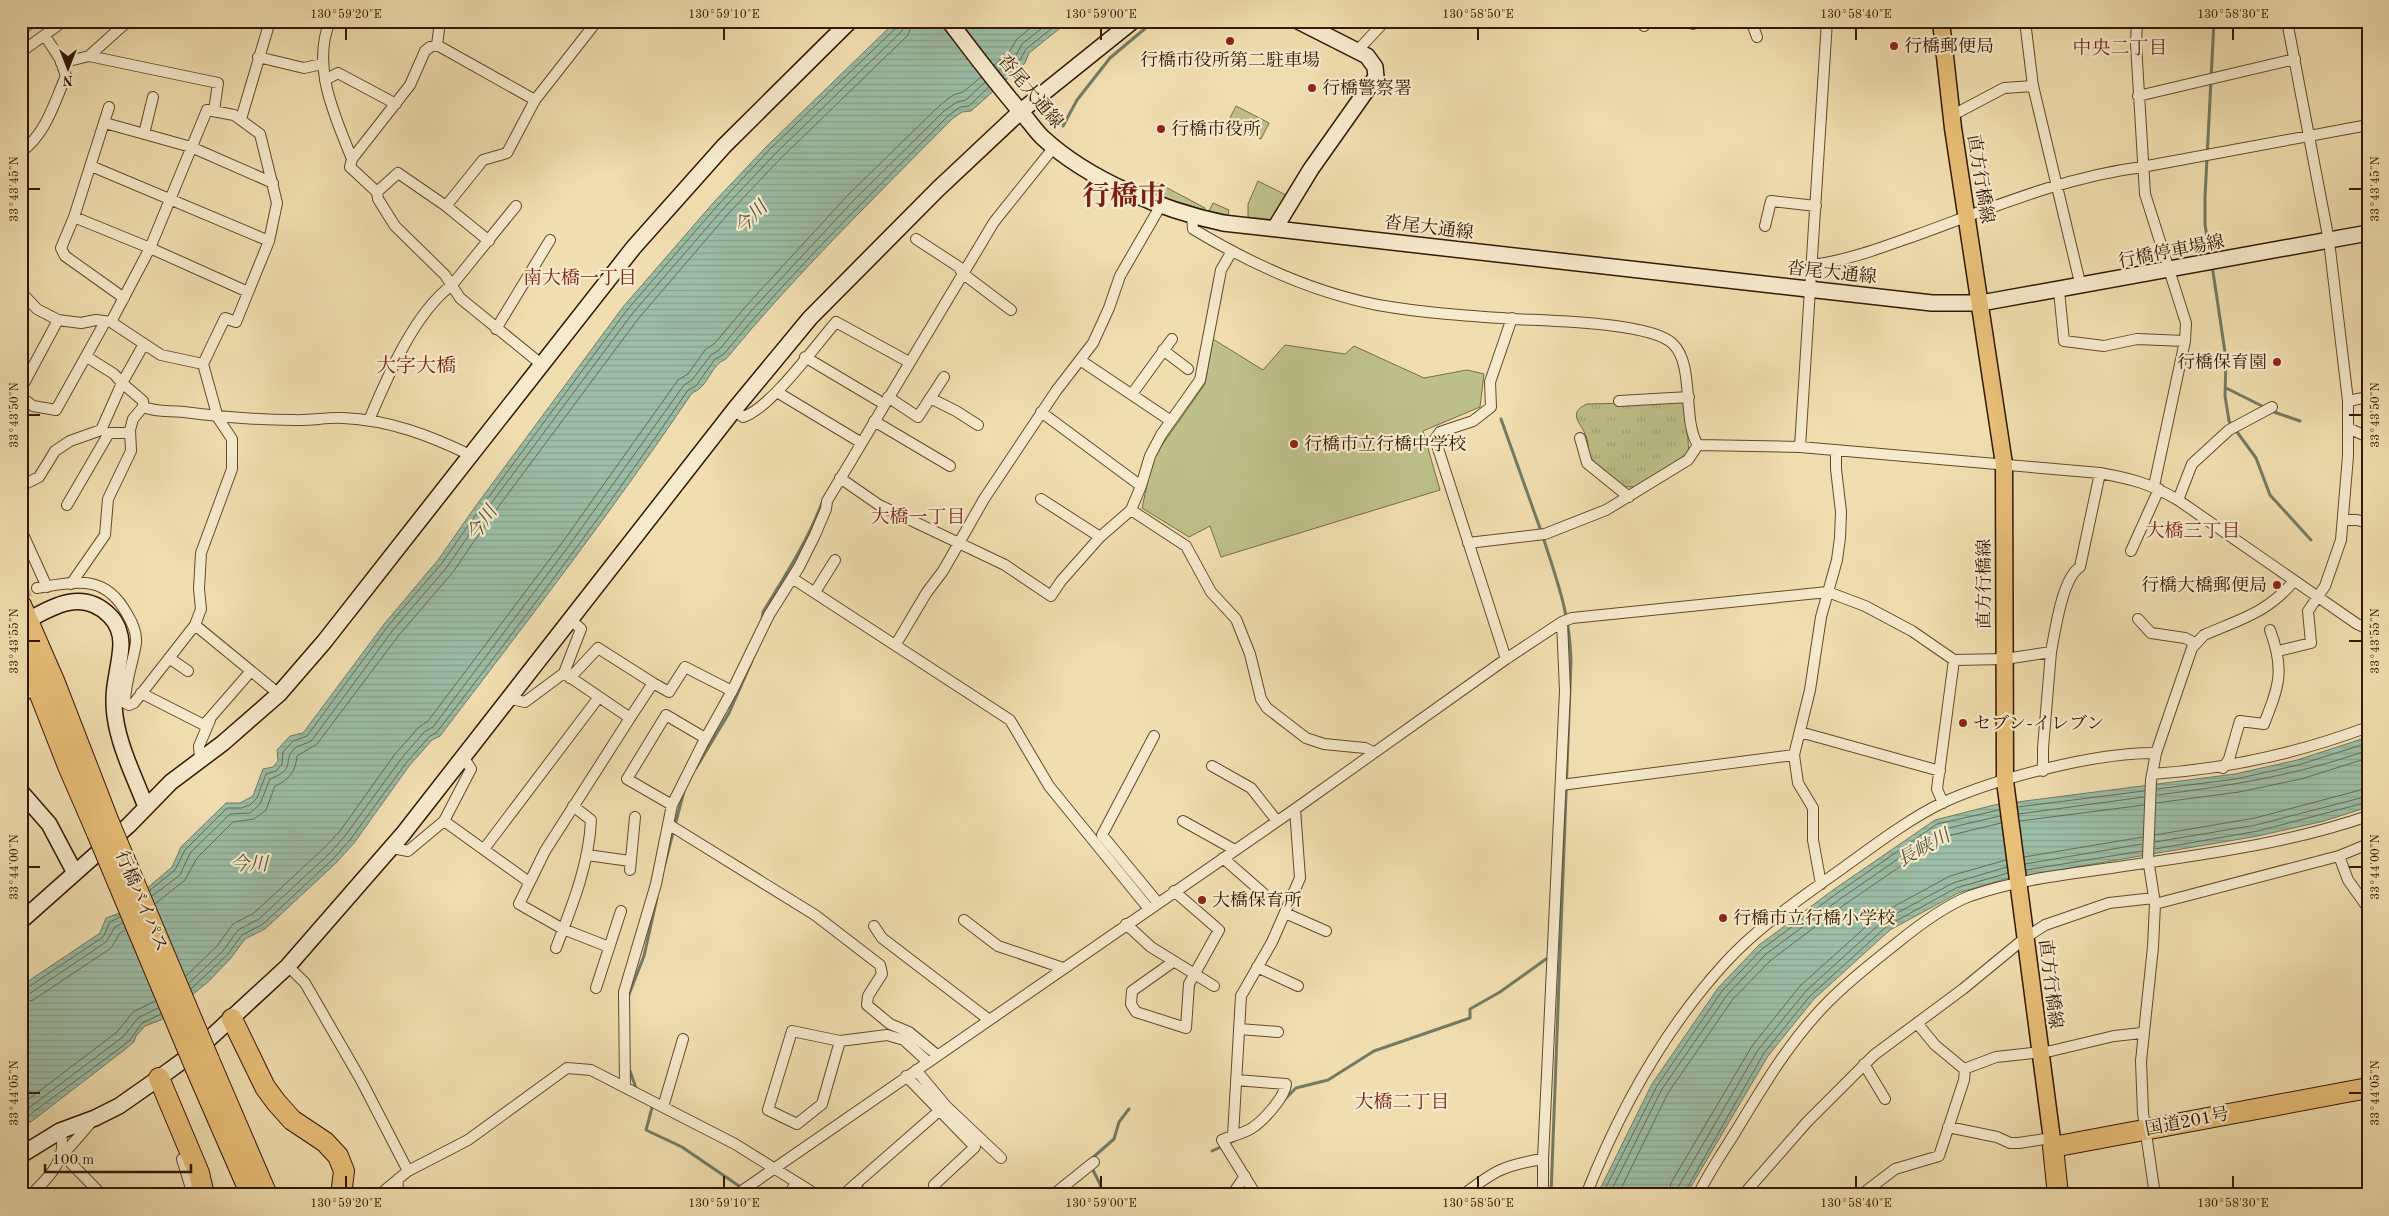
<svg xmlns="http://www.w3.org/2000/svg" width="2389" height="1216" viewBox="0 0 2389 1216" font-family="'Old Standard TT','Noto Serif JP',serif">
<defs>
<pattern id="grass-tufts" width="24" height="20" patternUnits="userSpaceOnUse" patternTransform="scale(1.25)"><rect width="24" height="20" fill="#bdc08a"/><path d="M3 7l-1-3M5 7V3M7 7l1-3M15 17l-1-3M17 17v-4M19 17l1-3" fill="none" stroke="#a3a475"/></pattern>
<pattern id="water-rules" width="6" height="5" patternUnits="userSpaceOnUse" patternTransform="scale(1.25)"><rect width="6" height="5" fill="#9cbda6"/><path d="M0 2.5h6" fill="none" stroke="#87a28d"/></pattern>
</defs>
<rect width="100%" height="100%" fill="#f1deb0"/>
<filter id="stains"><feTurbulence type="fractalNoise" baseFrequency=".004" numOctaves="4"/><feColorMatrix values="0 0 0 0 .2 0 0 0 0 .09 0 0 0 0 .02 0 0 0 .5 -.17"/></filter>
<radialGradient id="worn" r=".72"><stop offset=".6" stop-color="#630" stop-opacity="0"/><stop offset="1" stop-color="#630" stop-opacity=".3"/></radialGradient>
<path fill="url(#grass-tufts)" stroke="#786c45" d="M1675 402 1685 403 1689 453 1637 486C1618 492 1602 468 1589 456 1588 450 1589 442 1586 436 1582 424 1566 413 1587 404Z"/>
<path fill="#bdc08a" stroke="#786c45" d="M1236 106 1269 123 1261 139 1228 122Z
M1258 181 1288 196 1275 220 1248 217V204Z
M1158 183 1205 208 1204 210 1168 199 1148 189 1149 185 1155 188Z
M1213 203 1229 210 1228 215 1209 211Z
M1213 339 1263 370 1285 345 1345 354 1354 346 1424 378 1467 370 1484 374 1480 407 1423 431 1440 490 1221 557 1210 526 1189 537 1142 508 1153 458 1205 384Z"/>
<path fill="url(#water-rules)" stroke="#727b64" d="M21 21H43L21 37Z
M896 21H1069L1029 53 1025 63 971 111 962 112 952 119C874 198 796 274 726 359 710 365 709 387 692 393 613 510 526 623 440 736L432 740 409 766 354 843 337 862 265 929 245 939 231 958 208 982 161 1020 145 1026 136 1036 134 1042 123 1051 32 1121 21 1126V986L100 933 106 918 117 914 172 867 181 847 226 803H240L253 796 263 769 273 767 278 761 277 750 290 736 303 733 385 623 438 560 475 507 623 307 714 202 767 146Z
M2368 737V807L2324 821 2258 836 2005 879 1958 893 1890 930 1814 999 1768 1056 1686 1195H1597L1652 1084 1718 988 1759 945 1833 890 1935 820 1994 805 2235 774 2297 760Z"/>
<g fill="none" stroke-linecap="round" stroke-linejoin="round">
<path stroke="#686a53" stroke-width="1" d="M994 65 1009 52 1017 39 1039 21
M998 71 1015 57 1022 44 1051 21
M1002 76 1020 60 1026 49 1061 21
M2157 789 2236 779 2298 765 2368 743
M2157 795C2229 786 2299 775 2368 750
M2156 803 2239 792 2301 779 2368 758
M2018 807 2144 791
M2019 814 2144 797
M2020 821 2144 805
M2155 835 2255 818 2368 788
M2155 842 2256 825 2368 796
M2155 849 2258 831 2368 802
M2024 857 2143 837
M2025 864 2142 844
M2026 870 2142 851
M150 890 175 870 185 850 227 808H241L250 805 257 798 266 774 276 771 282 764 283 752 293 741 307 736 388 626 442 563 479 510 627 310 718 205 770 149 897 27 899 21
M152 896 180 875 190 853 230 814 250 813 260 804 270 779C297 769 282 761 294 749 299 744 306 745 312 740L393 630 447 567 484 513 632 314 723 209 775 154 902 31 905 21
M155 904 185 880 197 858 233 822 254 819 266 810 275 786C289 780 296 771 297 756L317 744 399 635 453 572 490 518 638 319 728 214 780 159 908 35 913 21
M186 976 217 946 233 924 254 913 324 848 340 831 395 754 419 727 428 721 562 543 678 380 688 374 705 350 715 343 746 306 848 195 939 106 953 95 963 92 981 77
M189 983 223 951 238 930 259 919 329 854 345 836 401 759 424 732 433 727 568 547 684 385 692 380 711 355 719 350 751 311 854 200 944 111 957 102 966 100 985 82
M191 989 227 955 242 935 263 924 334 858 350 840 406 763 429 737 437 732C523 620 609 507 688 390L696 386 715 359 723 355C793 270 871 194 948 116L960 107 969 106 989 87
M21 990 27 988 103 937 110 922 120 917
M21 996 29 994 106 942 115 927 123 923
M21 1004 33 1000 111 948 120 933 125 930
M21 1105 117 1032 133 1012 155 1001
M21 1114 124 1036 138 1018 158 1008
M21 1121 120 1048 130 1040 142 1023 161 1014
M1602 1195 1657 1086 1722 991 1762 949 1836 894 1937 824 1999 810
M1609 1195 1662 1089 1727 995 1766 954 1840 899 1940 830 2000 816
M1618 1195 1668 1093 1733 999 1771 960 1844 905 1943 837 2001 823
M1669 1195 1671 1183 1752 1046 1800 986 1880 914 1950 876 2006 860
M1676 1195 1678 1187 1758 1050 1806 991 1884 920 1953 883 2007 867
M1683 1195 1764 1053 1810 996 1887 926 1956 888 2008 873"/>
<path stroke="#727b64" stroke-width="3" d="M1063 126 1077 100 1110 58 1154 21
M2210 257 2205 224V197L2214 21
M2212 265 2226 359 2225 396 2229 421 2256 458 2270 495 2311 540
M2226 388 2266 408
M2271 411 2300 421
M1501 419 1541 531
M1543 537C1557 581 1570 614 1571 661L1551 1195
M762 621 763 612C785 576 807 542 822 503
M696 768 729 713 752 661
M664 867 684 791
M628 997 644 956 657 898
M630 1071 636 1088
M1284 1100 1296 1088 1328 1080 1374 1051 1470 1018V1009L1500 992 1546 959 1551 958
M653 1104 646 1130 682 1147 742 1188
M1212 1151 1234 1141
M1090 1160 1114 1139 1119 1122 1129 1109
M1091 1166 1100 1184 1102 1195
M747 1191 754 1195"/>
<path stroke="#cbb68d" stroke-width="10" stroke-dasharray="10 5" stroke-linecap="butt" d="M21 595 37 588"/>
<defs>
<path id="street" d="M330 21C311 67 335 116 352 159
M1640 21 1644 26
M1751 21 1757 37
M2025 21 2033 86 2081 287
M2137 21 2136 44 2145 194 2186 323 2185 341 2154 486
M1693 24 1696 21
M437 45 440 21
M1358 50 1385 21
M21 52 64 21
M89 56 128 21
M258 57 304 68 322 64
M61 63 89 56 218 83 214 111
M325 80 338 73 396 104
M2138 96 2295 59
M535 100 597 21
M109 107 74 217 150 248 248 292
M1951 116 2004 88 2033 86
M241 119 270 21
M105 123 191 147 273 183
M144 134 153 97
M21 152C46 134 54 103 66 76L60 59 45 36
M91 166 269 241
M377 192 398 173 446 206 489 241
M446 206 483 160 507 153 535 100 437 45 430 47 425 51 410 85 352 159 350 167 377 192 378 199 395 226 445 275 460 298 541 364
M1192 216 1193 229C1251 264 1312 292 1378 305 1423 313 1469 316 1514 319 1547 321 1651 322 1673 344 1695 365 1682 422 1698 445
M74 217 61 248 65 256 124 298
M1765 226 1771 201 1816 206
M916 239 959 267 962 273 1011 310
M1811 265C1847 261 1883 247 1917 235 1991 208 2064 177 2142 167L2368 125
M2059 291 2064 341 2104 346 2137 339 2185 341
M21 292 37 309 58 320 81 323 96 320 111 322 161 355 203 364
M496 329 550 240
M1163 350 1188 369
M87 357 114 374 122 383 143 401V407C160 413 168 410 184 412 221 417 257 420 294 420 310 421 327 417 343 418 389 420 429 435 470 455
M805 357 884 404
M1080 360 1171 421
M21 389 58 320
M777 392 860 442
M1132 394 1172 339
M21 397 33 406 56 410 105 322
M888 397 918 417 944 377
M930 398 956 411 978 425
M1619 401 1689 397
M2348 401 2368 397
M734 410 743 417C771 408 815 346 836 322L909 362
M369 420C387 378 414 313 452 285L516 206
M874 421 950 466
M2348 428 2368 437
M1580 438 1587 463 1629 497
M1698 445 1800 447 2100 473C2132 479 2149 483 2178 500L2357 624 2368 629
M1800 447 1827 21
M840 478 879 505 1005 565 1051 596 1061 581 1100 537 1131 510 1141 486 1041 412
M21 486 39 477 55 451 70 441 101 430 122 383 144 344
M1141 486 1150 456 1161 435 1200 380 1221 270 1232 251
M1041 499 1100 537
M2178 500 2192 464 2229 430 2272 407
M67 505 109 433H130
M1131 510 1186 546 1211 592 1236 619 1250 654 1261 699 1267 708 1306 738 1324 744 1365 748 1373 752
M2343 520H2357L2368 523
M21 530 47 587
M1468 543 1545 534 1606 510 1688 460 1698 445
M2131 551 2159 489
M792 578 1010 720 1049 786 1149 909
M71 584 105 535 108 499 131 451 130 430 133 419 143 407
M37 588C76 582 105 573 127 614 132 622 137 633 136 643 133 663 125 682 125 703L129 705 134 703 195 625 201 609 199 589 201 553 232 469V439L218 418 203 364 225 318 236 322 269 241 277 203 260 134 234 115 207 110 150 248 111 322
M815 592 835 560
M2138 619 2151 633 2185 638 2195 643
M571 620 581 629 564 673 630 718 545 851 519 904 563 929 609 947
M195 625 279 694
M896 644 927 592 943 571 984 499 1056 391 1093 343 1109 308 1120 276 1161 205
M2278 651 2311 643 2308 611 2325 586 2341 540 2348 456V401L2329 241 2287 21
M2051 652C2055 632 2062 578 2080 567L2100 473
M169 658 188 671
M1506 659 1435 439 1440 432 1473 421 1491 407 1490 382 1512 318
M570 678 598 648 653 683 630 718
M653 683 669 692 685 667 732 691
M141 693 204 725 251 671
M511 699 525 702 564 673
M1800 732 1940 771
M1154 736 1102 835 1158 903
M200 759 199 746 210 720
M1212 766 1251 788 1277 821
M2223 768 2229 759 2240 721 2264 724C2279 686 2285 670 2270 630
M2152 774C2228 769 2296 754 2368 727
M1561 785 1794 755
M1943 803 1937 789 1954 660
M672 805 627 779 666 715 705 738
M444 821 529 882
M1183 821 1235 850
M668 824 815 915 880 965 882 974 868 996 867 1005 890 1024 909 1032 937 1055
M392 848 408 851 444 821 471 769 464 758
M484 849 599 697
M587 855 630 861
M2339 856 2348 880 2368 908
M1223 858 1263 893
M630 870 635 817
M1821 884 1813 840V808L1798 783 1794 755 1810 690 1821 617 1837 560 1840 538 1841 512 1836 469V450
M2155 904 2339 856 2368 844
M1285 913 1326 931
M964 920 998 946 1063 968
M1126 924 1151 947 1214 986
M874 926 882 938 988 1019
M556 948C572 906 589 865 591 820L573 806
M1173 962 1132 991 1131 1004 1136 1012 1186 1028 1189 984 1219 930 1174 891
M288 966 305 983 361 1080 408 1171
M1257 967 1298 986
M596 988 621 911
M1917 1023 1935 1045 1964 1069 1996 1057 2051 1051 2114 1036 2142 1033
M1239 1029 1278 1032
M840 1041 792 1031 768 1110 797 1124 822 1104 840 1041 887 1035 904 1040 928 1062
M1864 1064 1885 1099
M916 1070 946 1106 1001 1158
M906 1076 975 1147 934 1185 937 1193
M1236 1080 1286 1084C1285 1097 1263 1121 1252 1128 1243 1134 1231 1136 1222 1140L1256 1195
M625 1087 624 992 656 884 672 805 703 743 732 691 769 615 799 567 815 535 826 509 827 501 994 222 1054 147
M663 1107 683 1039
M1948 1127 1997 1137 2010 1143H2019L2051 1138
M1233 1136 1241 996 1272 942 1300 878 1295 809
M63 1155 102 1195
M61 1157 94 1119
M182 1159 193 1195
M854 1185 863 1195
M31 1195C49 1177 69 1159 60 1131
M379 1195 408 1171 468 1140 567 1068 591 1070 735 1144 817 1195
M397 1195 398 1179
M736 1195 1295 809 1506 659 1562 622 1572 618 1828 592 1865 606 1912 631 1954 660 2005 659 2051 652 2043 748V771
M789 1195 796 1182
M843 1195 939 1111
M912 1195 937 1193 948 1195
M1053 1195 1094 1162
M1232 1195 1245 1176
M1463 1195C1494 1171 1504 1165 1543 1159
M1543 1195V1159L1565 691 1562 622
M1586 1195C1619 1111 1665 1029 1725 963 1755 930 1790 906 1826 880 1862 855 1904 821 1944 802 1997 778 2098 752 2156 753
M1698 1195C1709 1172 1723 1152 1736 1131 1763 1086 1791 1039 1829 1001 1850 980 1874 961 1897 943 1919 925 1944 906 1970 896 2015 880 2063 875 2111 868 2198 855 2284 845 2368 816
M1743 1195 1807 1122 1874 1055 1963 989 2025 938 2045 925 2109 903 2154 898
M1861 1195 1895 1169 1939 1156 1964 1080 1965 1069
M2155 1195 2143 1113 2141 1061 2153 947 2155 904 2148 858 2151 780 2156 753 2192 648 2204 635C2241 619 2267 613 2294 581"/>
<path id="secondary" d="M949 21C972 51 995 82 1020 111 1028 119 1034 129 1042 137 1088 180 1162 210 1223 223L1932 303H1981L2368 233
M1275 228 1311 169 1376 77 1375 67 1367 56 1298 21
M27 621C54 605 84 589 110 616 117 623 121 634 121 644 120 670 111 687 115 716 119 747 135 778 146 807
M21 692 38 688
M21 792 49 824 75 873
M21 921 129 825 171 782 223 743 279 694 324 642 634 247 724 146 850 21
M21 1155 60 1131 95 1118 119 1106 159 1078 196 1051 288 966 403 834 734 410 810 318 938 189 1021 111 1133 21"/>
<path id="primary" d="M1941 21 1953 128 2004 464 2005 781 2053 1147"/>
<path id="highway" d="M21 605 55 683 110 825
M21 646 68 766 97 833
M232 1019 265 1087 276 1102 292 1120 325 1142 338 1156 344 1171 341 1195
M209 1060 267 1195
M196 1069 251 1195
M159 1078 199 1173 204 1195
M2058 1195 2053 1147 2368 1088"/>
</defs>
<use href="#street" stroke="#624a2c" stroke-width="12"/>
<use href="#secondary" stroke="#331800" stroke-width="18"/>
<use href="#primary" stroke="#331800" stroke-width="19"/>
<use href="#highway" stroke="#331800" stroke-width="22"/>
<use href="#street" stroke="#f6eacc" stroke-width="10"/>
<use href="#secondary" stroke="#f6eacc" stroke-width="15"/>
<use href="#primary" stroke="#e8bf78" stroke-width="16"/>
<use href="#highway" stroke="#e8bf78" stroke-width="20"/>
<defs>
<path id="highway-bridge" d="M110 825 209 1060
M97 833 196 1069"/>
</defs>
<use href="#highway-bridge" stroke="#331800" stroke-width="22" stroke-linecap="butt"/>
<use href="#highway-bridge" stroke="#e8bf78" stroke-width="20"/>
</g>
<path fill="none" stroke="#331800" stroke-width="2" d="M346 28V40M724 28V40M1101 28V40M1478 28V40M1856 28V40M2233 28V40M28 189H40M2349 189H2362M28 415H40M2349 415H2362M28 641H40M2349 641H2362M28 867H40M2349 867H2362M28 1093H40M2349 1093H2362M346 1176V1188M724 1176V1188M1101 1176V1188M1478 1176V1188M1856 1176V1188M2233 1176V1188"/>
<g fill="#8f2418" stroke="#f6eacc" stroke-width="2">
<circle cx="1230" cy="41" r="5"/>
<circle cx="1894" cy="46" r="5"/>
<circle cx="1312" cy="88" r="5"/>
<circle cx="1161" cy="129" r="5"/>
<circle cx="2277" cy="362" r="5"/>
<circle cx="1294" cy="444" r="5"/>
<circle cx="2277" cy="585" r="5"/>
<circle cx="1963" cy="723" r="5"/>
<circle cx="1202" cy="900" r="5"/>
<circle cx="1723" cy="918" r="5"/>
</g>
<g text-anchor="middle" stroke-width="4.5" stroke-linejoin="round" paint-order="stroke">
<g font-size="18" fill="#331800" stroke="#f6eacc" text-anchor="start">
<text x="1904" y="52">行橋郵便局</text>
<text x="1230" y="66" text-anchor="middle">行橋市役所第二駐車場</text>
<text x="1322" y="94">行橋警察署</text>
<text x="1171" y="135">行橋市役所</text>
<text x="2267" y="368" text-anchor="end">行橋保育園</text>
<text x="1304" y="450">行橋市立行橋中学校</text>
<text x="2267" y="591" text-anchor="end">行橋大橋郵便局</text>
<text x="1973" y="729">セブン-イレブン</text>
<text x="1212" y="906">大橋保育所</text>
<text x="1733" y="924">行橋市立行橋小学校</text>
</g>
<g font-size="18" fill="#331800" stroke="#f6eacc">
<text transform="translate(1031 91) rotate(50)" y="6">沓尾大通線</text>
<text transform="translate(1981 179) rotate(81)" y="6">直方行橋線</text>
<text transform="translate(1429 227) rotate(7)" y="6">沓尾大通線</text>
<text transform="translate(2171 251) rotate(-11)" y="6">行橋停車場線</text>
<text transform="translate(1832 272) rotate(6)" y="6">沓尾大通線</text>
<text transform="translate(1984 584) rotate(-90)" y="6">直方行橋線</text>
<text transform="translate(142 901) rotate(67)" y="6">行橋バイパス</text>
<text transform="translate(2051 984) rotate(83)" y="6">直方行橋線</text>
<text transform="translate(2187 1121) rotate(-11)" y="6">国道201号</text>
</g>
<g font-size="19" fill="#7a1f14" stroke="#f6eacc">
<text x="2120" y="54">中央二丁目</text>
<text x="580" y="284">南大橋一丁目</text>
<text x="918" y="523">大橋一丁目</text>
<text x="2193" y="537">大橋三丁目</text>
<text x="1402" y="1108">大橋二丁目</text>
</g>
<g font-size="19" font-style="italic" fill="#58523a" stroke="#f6eacc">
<text transform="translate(750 217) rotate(-45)" y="7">今川</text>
<text transform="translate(481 523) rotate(-55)" y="7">今川</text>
<text transform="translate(1923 847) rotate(-29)" y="7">長峡川</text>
<text x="249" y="870">今川</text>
</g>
<g font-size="20" fill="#7a1f14" stroke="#f6eacc">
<text x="416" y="372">大字大橋</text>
</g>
<g font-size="28" font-weight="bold" fill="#7a1f14" stroke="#f6eacc">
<text x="1124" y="205">行橋市</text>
</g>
</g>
<rect width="2389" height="1216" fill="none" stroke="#f1deb0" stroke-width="55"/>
<g transform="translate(68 68) rotate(180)" stroke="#f6eacc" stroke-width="4" paint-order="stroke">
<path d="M0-4L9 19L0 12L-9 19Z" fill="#331800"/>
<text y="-8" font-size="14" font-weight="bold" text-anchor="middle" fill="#331800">N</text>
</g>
<path d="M45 1164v8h146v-8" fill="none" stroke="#331800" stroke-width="2.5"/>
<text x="52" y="1164" font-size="15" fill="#331800" stroke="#f6eacc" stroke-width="4" paint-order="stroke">100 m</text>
<rect x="28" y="28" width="2334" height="1160" fill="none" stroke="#331800" stroke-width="2"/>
<g font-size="12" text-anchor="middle" fill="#331800">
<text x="346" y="18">130°59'20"E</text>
<text x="724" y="18">130°59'10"E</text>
<text x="1101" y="18">130°59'00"E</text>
<text x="1478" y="18">130°58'50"E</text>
<text x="1856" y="18">130°58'40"E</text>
<text x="2233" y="18">130°58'30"E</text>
<text transform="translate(2375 189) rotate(-90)" y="4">33°43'45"N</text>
<text transform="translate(14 189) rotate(-90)" y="4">33°43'45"N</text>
<text transform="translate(2375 415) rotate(-90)" y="4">33°43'50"N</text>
<text transform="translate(14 415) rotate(-90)" y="4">33°43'50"N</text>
<text transform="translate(2375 641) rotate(-90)" y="4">33°43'55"N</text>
<text transform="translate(14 641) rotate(-90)" y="4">33°43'55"N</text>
<text transform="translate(2375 867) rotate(-90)" y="4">33°44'00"N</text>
<text transform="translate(14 867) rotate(-90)" y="4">33°44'00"N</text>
<text transform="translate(2375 1093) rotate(-90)" y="4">33°44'05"N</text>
<text transform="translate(14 1093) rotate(-90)" y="4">33°44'05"N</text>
<text x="346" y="1207">130°59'20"E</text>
<text x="724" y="1207">130°59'10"E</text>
<text x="1101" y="1207">130°59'00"E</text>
<text x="1478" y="1207">130°58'50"E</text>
<text x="1856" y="1207">130°58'40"E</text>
<text x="2233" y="1207">130°58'30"E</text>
</g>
<rect width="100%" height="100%" filter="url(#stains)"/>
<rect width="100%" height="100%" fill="url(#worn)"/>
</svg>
